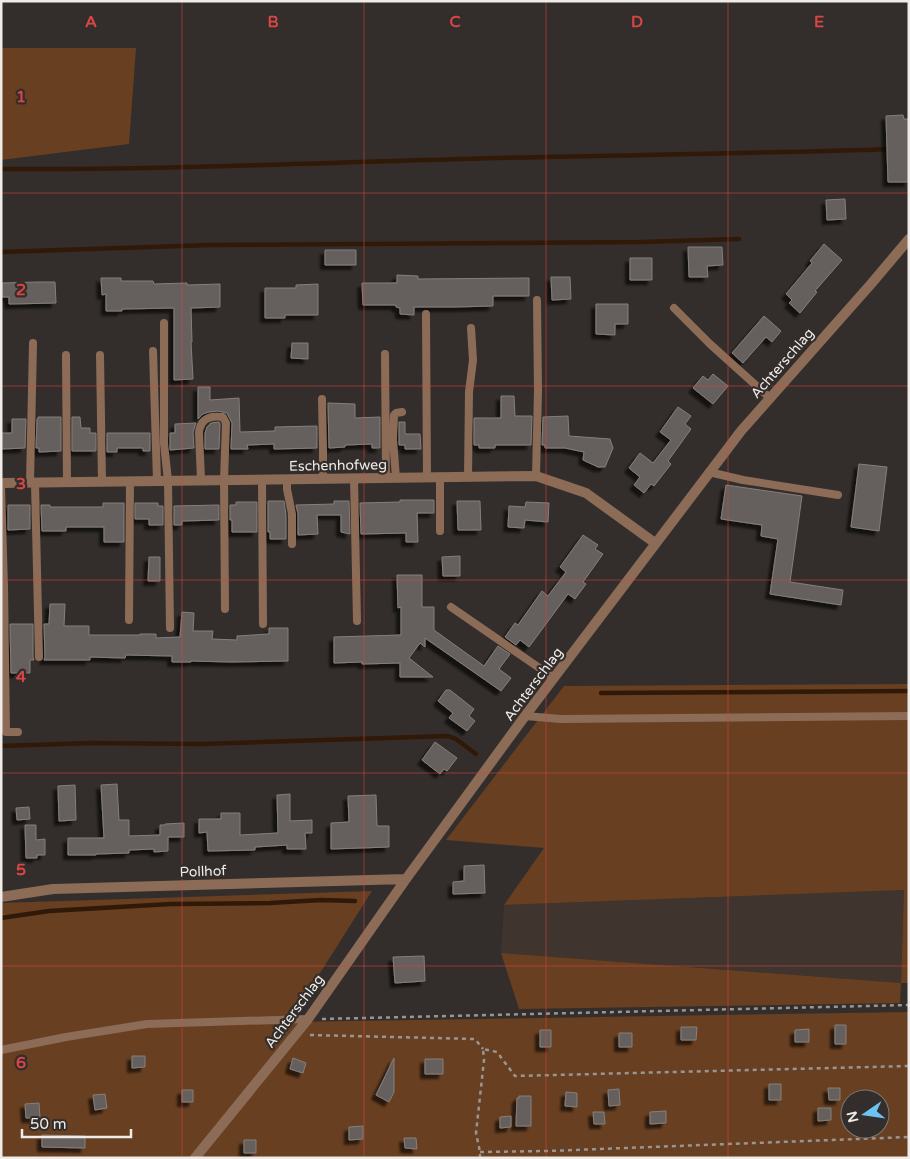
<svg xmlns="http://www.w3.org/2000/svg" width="910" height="1159" viewBox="0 0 910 1159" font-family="'Varela Round',sans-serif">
<defs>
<filter id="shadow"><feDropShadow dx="-4.5" dy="4.5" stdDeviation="1" flood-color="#0009"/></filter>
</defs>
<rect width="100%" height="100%" fill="#332e2b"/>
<path fill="#3f352e" d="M904 890 901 983 501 953 504 905Z"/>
<path fill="#683f21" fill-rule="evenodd" d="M1 48H136L129 144 1 160Z
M909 684V983H901L900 1003 519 1009 501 953 901 983 904 890 504 905 544 848 446 840 564 686Z
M372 891 289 1022 909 1012V1158H1V903ZM850 1099H880V1129H850Z"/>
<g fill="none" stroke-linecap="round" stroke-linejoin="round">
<path stroke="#311908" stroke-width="4.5" d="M1 169C155 170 309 163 462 159 606 155 749 154 892 149
M1 252 210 245 641 242 739 239
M601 693 909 691
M1 746 91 743 202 744 448 736 456 739 476 754
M1 918 49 911 171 904 270 903 321 900 355 901"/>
</g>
<path fill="#65605d" stroke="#857f7b" filter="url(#shadow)" d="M903 115 904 119H909V182H888L886 116Z
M845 199 846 219 827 220 826 200Z
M824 244 842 260 815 291 817 292 800 313 789 303 792 300 786 294 812 263 810 261Z
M688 247H722L723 265 707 266 708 277H689Z
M325 250H356V265H325Z
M630 258H652V280H630Z
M397 275 418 276V279L529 278V296H493V306L454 307H414V315L400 314V308L396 307V305H363L362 283H397Z
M551 277H570L571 299 552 300Z
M101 278H121V281H153L154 284 187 283V285L220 284V307L191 308 192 342H191L193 379 174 380V308L122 309V311H106V294L102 295Z
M37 282H55L56 303 9 304V297H2V283Z
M318 284V315H285V318H265V288H296V285Z
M596 304H628V324H615V335L596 334Z
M764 316 781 331 772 342 766 337 743 363 732 353Z
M292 343H308V359L291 358Z
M713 374 728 386 713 404 693 388 703 376 708 380Z
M198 387H210V400L239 398 240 432 275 431V427L317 426V448L274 449V444L247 445 248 449H231L232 423 227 413 218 411 209 412 203 414 198 419Z
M501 396H514L515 416H532L531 445H495V448H479V445H474V418H501Z
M328 403 355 404V418L380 417V448H372V444L345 445V447L329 448Z
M678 407 691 416 685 424 691 429 668 461 671 464 654 486 651 484 644 493 634 485 640 477 629 468 640 453 653 463 671 440 660 432Z
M568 416 569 436 610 439 613 448 605 467H598L583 460 584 452 565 448H545V445H542L543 417Z
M38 417H61V451L39 452V448H36L37 419H38Z
M72 417H80L81 428H90V433H96V451H72Z
M12 419H26L25 448 1 449V433H12Z
M219 422 220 424 219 449H205V433L207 427 211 423Z
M399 422H405V434H420L421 449H405V445H399Z
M196 423 193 432 194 448 170 450V433H175V424Z
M107 433H150V451H143V448H117V452H107Z
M859 464 887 467 879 531 851 527Z
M726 485 802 496 790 582 843 590 841 605 770 594 778 539 761 536 762 525 721 519Z
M400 500H434V513H417L418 542H406V533L361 534 360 503 400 502Z
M268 501H284L286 515V539H270V532H268Z
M334 501H349L350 534 341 532V515H317L318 534 298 535V514L296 505 334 504Z
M457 501H480L481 530H458Z
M236 502H257V532H232V520H230V505H236Z
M526 502 549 503 548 522 525 520 524 528 508 527 509 506 525 507Z
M103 503H124V542H104V527H66V531H42L41 505H50V507H103Z
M135 503H158V506H163V525H149V519H135Z
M8 505H30V529L8 530Z
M219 505V520L182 521V525H174V506Z
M583 535 598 545 595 549 603 554 583 582 586 584 575 599 568 594 529 647 520 640 516 645 505 637 515 623 518 625 542 591 548 596 566 572 560 567Z
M460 556V576H443L442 557Z
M149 557H160V581H148Z
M397 575H422V607H434V630L484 666 498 646 510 654 499 669 511 678 501 691 425 638V647L420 643 409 658 433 677H400V663L362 664V662L334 663V637L401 635V607L398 608Z
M50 604H65L64 626H89V635H140V634H156V638L180 637 182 612 194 613 193 631H213L212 639 237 640V636L269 634V628H288V661L232 662 191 661V662H172V656L126 655 125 658 90 657V660H44L45 657 44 624H49Z
M10 624H33V657L34 660H30V673H11Z
M446 690H450L474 709 469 716 475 721 467 731 449 718 453 713 438 701Z
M435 742 457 758 447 771 444 769 440 774 422 760Z
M117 784 119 820H129V836L160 835V825H165V824L184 823V837H168V851L154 852V849L129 850V853L96 854V855H68V838H104L101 785Z
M75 785 76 820 59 821 58 786Z
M290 794V821L312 820V833H305L306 849H287V845L255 847V850L208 851 207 832 199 833V819H221V813H240V835L278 833 277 795Z
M376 795 377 826H389V847L331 849V823L349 822 348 796Z
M29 807 30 819 17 820 16 808Z
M25 825H36V840L45 839V855H37V858H26Z
M484 865 485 893 453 894V882L464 881V866Z
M424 956 425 981 395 983 393 957Z
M835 1025H846V1044H835Z
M681 1027H697L696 1040H681Z
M809 1029V1042H795V1030Z
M540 1030H551V1047H540Z
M619 1033H632V1047H619Z
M132 1056H145V1067L132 1068Z
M293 1058 306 1063 303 1073 290 1069Z
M394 1058V1092L389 1102 376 1095Z
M425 1059H443V1074H425Z
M769 1084H781V1100H769Z
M828 1088H840V1100H829Z
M619 1089 620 1105 609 1106 608 1090Z
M182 1090H193V1102H182Z
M566 1092 577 1093V1107L565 1106Z
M105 1094 107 1108 95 1110 93 1095Z
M519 1096H531V1126H516L517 1098H519Z
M39 1103 40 1118H26L25 1104Z
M818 1108H831V1120L818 1121Z
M666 1111V1123L650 1124V1112Z
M593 1112H604L605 1124H594Z
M511 1116V1127L500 1128V1117Z
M363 1126V1139L349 1140V1127Z
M42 1135 85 1136V1148L42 1147Z
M404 1138H416L417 1149 405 1148Z
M244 1140H256V1153H244Z"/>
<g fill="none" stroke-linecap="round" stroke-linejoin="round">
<path stroke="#999593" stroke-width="2.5" stroke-dasharray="4 4" stroke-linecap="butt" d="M322 1019 909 1005
M310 1035 475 1039 483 1049
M480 1152 548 1151 909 1137
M480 1158V1152L476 1133 484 1060 483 1049 497 1052 515 1076 909 1066"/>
<path stroke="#8c6c56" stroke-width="8" d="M674 308 710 344 770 398
M426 314 427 477
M164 323V443L168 481 170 628
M153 351 157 481
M385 354 386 478
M66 355 67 482
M100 355 102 482
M322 399 323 448V479
M709 472 743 480 838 495
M536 476 538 391 537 300
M468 477 469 392 473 360 471 328
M354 478 357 621
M396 478 393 439 394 415 396 413 402 412
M287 479V489L292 514V544
M201 480 199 432C201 419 209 415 223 417L226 423 224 480 225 609
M262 480 263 624
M30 483 33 343
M35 483 39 657
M1 487 4 587 6 732H18
M440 531V477
M451 607 554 678
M129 620 130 481
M525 716 561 719 909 716
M1 1050 66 1037 147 1024 308 1019"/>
<path stroke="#8c6c56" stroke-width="10" d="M1 483 536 476 586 493 655 543
M1 897 53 889 406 879
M195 1158 308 1019 406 879 525 716 741 431 871 284 909 239"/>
</g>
<path fill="none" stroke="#da4545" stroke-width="1" stroke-opacity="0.55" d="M182 1V1158M364 1V1158M546 1V1158M728 1V1158M1 193H909M1 386H909M1 580H909M1 773H909M1 966H909"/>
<g text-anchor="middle" stroke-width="4.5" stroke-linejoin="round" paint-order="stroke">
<g font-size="14" fill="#eeebe9" stroke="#332e2b">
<text transform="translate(782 363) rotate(-49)" y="5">Achterschlag</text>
<text transform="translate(338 465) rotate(-1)" y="5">Eschenhofweg</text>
<text transform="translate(533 684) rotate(-53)" y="5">Achterschlag</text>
<text transform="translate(203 871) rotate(-2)" y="5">Pollhof</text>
<text transform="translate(294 1011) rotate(-53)" y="5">Achterschlag</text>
</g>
</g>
<g font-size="16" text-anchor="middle" font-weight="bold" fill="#da4545" stroke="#332e2b" stroke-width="4.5" stroke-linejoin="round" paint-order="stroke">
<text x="91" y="27">A</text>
<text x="273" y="27">B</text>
<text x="455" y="27">C</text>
<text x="637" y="27">D</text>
<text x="819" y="27">E</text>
<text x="21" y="102">1</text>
<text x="21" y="295">2</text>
<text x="21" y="489">3</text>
<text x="21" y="682">4</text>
<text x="21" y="875">5</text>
<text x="21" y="1068">6</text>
</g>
<rect width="910" height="1159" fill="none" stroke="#eeebe9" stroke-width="5"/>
<g transform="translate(865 1114) rotate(257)"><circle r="24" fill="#332e2b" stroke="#7e7a77"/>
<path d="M0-4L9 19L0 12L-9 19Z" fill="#6cc3f2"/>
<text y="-8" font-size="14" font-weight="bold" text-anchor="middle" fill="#eeebe9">N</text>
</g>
<path d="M22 1129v8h109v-8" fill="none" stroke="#eeebe9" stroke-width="2.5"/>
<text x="30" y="1129" font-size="15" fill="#eeebe9" stroke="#332e2b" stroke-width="4" paint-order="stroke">50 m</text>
</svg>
